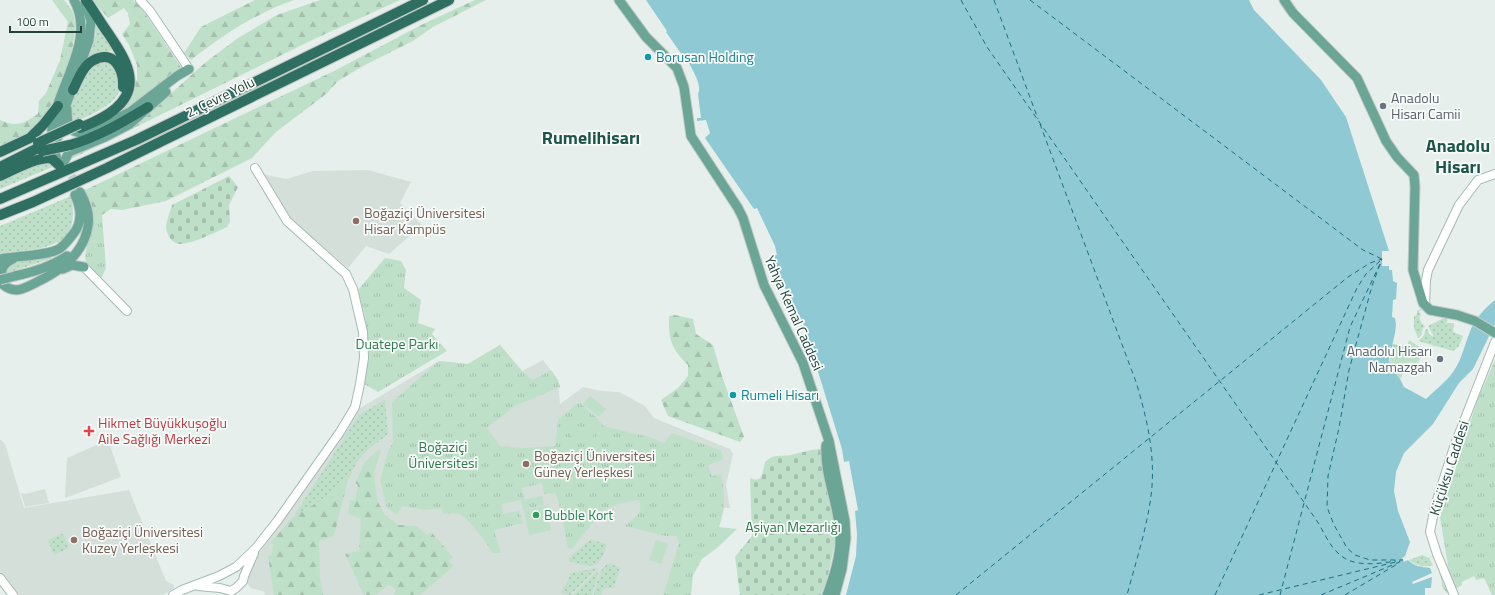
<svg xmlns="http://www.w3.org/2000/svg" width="1495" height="595" viewBox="0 0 1495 595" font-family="'Titillium Web',sans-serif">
<defs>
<pattern id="grass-dots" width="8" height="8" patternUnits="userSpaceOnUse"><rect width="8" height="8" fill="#bfe0c8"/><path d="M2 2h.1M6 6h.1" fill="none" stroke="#a4c1ad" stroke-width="1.8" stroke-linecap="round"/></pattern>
<pattern id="forest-firs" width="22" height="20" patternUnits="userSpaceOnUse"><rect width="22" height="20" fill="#bfe0c8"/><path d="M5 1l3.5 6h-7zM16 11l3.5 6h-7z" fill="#a4c1ad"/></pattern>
<pattern id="cemetery-stones" width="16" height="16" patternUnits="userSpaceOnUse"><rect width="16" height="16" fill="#bfe0c8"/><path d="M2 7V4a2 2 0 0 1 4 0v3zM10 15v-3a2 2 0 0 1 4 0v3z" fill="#a4c1ad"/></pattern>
<pattern id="park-tufts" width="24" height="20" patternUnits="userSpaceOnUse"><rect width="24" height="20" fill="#bfe0c8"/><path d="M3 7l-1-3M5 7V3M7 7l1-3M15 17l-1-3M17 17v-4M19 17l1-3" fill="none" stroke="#a4c1ad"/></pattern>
</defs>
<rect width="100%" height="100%" fill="#e6efeb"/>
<path fill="#d4dfda" d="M368 170 411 182 400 203 422 225 389 254 366 246 348 268 290 218 262 174 286 179 313 171Z
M500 345 522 371 543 360 558 380 560 404 583 387 601 391 619 392 645 406 654 418 730 449 733 454 726 485 730 508H724L719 527 679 544 663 595H264L265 592 251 588 247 583 246 579 250 565 280 524 357 410 439 361 468 364Z
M0 439 5 444 24 508 129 490 166 581 174 585V588L163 595H18L0 572Z
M108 440 121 477 65 498 67 458Z
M45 489 49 503 25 507 21 493 25 494Z"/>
<path fill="url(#grass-dots)" d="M93 15 114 50C100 52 92 57 83 67 92 48 100 37 93 15Z
M96 61 112 62C115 69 120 78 120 86 121 104 84 118 70 124 70 108 76 82 86 69 89 66 93 64 96 61Z
M49 159 55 166 0 189V178Z
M71 196C83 252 39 248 0 253V226Z
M59 252 50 259 4 274 12 262Z
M1422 308 1419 312 1421 314C1418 320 1421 322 1425 327L1423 328 1421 336 1418 338 1414 328V316L1417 315V311Z
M1449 315 1445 328 1447 323H1454L1453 332 1463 336 1459 346 1453 351 1418 341 1423 337 1426 329H1428L1429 334 1434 337 1428 326 1440 320Z
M385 400 388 434 366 451 357 462 348 480 325 498 294 516 359 415Z
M62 534 64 535 69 548 54 555 48 540Z
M592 540 607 544C605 549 604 555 601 559 594 571 579 564 569 561V558L587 542Z
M1422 555 1429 558 1434 555 1435 556 1444 585 1449 593H1447L1443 589 1441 578 1434 556 1429 558 1433 565C1425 568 1415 565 1409 560Z
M610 563 620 568 614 588H605L602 592 601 595H594C597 585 599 566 610 563Z
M597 568 570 595 561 593C563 586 570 581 570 573Z
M599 569 592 595H573Z"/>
<path fill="url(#forest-firs)" d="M52 0H64C67 4 71 8 73 13 83 38 54 110 35 129 28 135 9 143 0 148V120C17 128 24 123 38 114L39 101 46 93 60 60 68 22Z
M92 0H133L141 7 182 69 126 110 92 126 129 98 137 79V65L129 45 122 34 130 24 128 13 124 8 108 18Z
M255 0H294C256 13 223 35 191 60L184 53 201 27Z
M320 0H400L310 41 69 160 72 155 158 105 206 62 238 38 277 15Z
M475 0H486L433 27 413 41 365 65 338 81 326 94 276 132 252 158 166 201 122 210 111 209 102 215 93 226 91 202 83 191 336 70 423 24Z
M675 315 693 319 696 334 713 345 722 376 744 437 740 442 668 416 661 400 678 388 688 376V365C672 349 668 340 669 316Z
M378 450 381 451 374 471 375 485 378 502 384 514 398 525 416 526 427 535 431 532 453 557 449 561 454 566 420 595H394L396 590 393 587 388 585 376 595H364L345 554 359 551 361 519 348 514 350 500H355L358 485 355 483 365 462Z
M348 480 335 532 332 537 319 541 320 579 323 595H274L268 556 272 555 273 544 270 543 294 516 325 498Z"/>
<path fill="url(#cemetery-stones)" d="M229 176 238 187 229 205 230 222 227 227C216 232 192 244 180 244 172 244 166 234 166 226 167 219 170 212 172 205Z
M819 449H822L835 523V543L827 579 821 595H740L735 557 752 536 750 478C764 484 762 471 765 463 772 453 781 457 791 455 800 453 809 450 819 449Z"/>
<path fill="url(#park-tufts)" d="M102 215 106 268 100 281 87 266 85 257 89 235 93 226Z
M385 258 401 261 406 270 404 288 421 300 418 323 435 329 432 334 447 351 378 392 364 384 369 351 365 316 358 290Z
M1409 340 1424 350 1417 365 1410 362 1400 379C1388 366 1389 361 1392 344L1407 346Z
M500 345 522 371 533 380 551 370 558 380 560 387 515 406 487 428 500 446 522 448 555 446 558 420 576 404 580 403 597 418 603 426 649 437 664 443 672 433 720 450 723 455 722 460 708 465 712 476 721 475C725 498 726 504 719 527L737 529 717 548 702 559 693 575 691 595H663L679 543 677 536H665L625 526C634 517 644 514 639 500L621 503 603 510 572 549 568 548 559 503 555 493 544 494 542 483 522 488 524 499 502 504 503 514 519 511 523 523 494 530 501 553H493C488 545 469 519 461 515 455 512 449 514 443 514L442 508 425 510 402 506 397 515 387 508 380 481 388 451 393 443 392 402 439 361 468 364Z
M1495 360V595H1492L1484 578 1476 580 1474 576 1462 582V585L1455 589 1452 585 1449 572 1440 517 1477 401Z
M542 496 544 505 523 510 521 500Z"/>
<path fill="#bfe0c8" d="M590 396 606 409 599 417 583 404Z
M573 426 594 428 593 439 571 436Z
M546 506 551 530 529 535 524 510Z
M656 540 668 544 661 564 649 560Z"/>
<path fill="#8ec9d4" d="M646 0H1249L1254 10 1321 80 1346 117 1389 251H1382V266H1389V270H1392L1393 281 1397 283 1396 299 1393 300 1392 317 1395 318 1396 325 1395 333 1389 360 1391 368 1400 379 1404 387 1426 399C1435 390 1446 382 1453 372 1462 360 1465 343 1471 329 1476 318 1486 307 1495 300V324L1473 369 1459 383 1433 424 1404 453 1396 472 1394 491 1398 511 1410 542 1405 556 1402 558 1404 562 1408 560C1414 566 1421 567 1430 568L1432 573 1412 582 1413 584 1432 577 1431 588H1425V595H846L856 556 857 534 855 511 858 510 849 461 844 462 842 449 803 323 780 278 774 255H777L775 246 757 208 754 209 705 138 710 133 706 120 697 121V118H701L698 94C703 85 691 68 687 59L684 60 680 52 666 32 667 31Z"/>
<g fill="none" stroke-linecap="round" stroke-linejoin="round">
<path stroke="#1c6f80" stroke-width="1" stroke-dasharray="5 4" stroke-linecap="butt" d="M961 0 987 47 1317 521C1323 530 1329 545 1337 552 1351 568 1377 564 1396 561
M994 0 1038 119
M1030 0 1363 250 1382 259
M1040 124 1136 382C1148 421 1157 462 1150 503 1145 534 1135 565 1127 595
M956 595 1348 277 1370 263 1382 259 1372 286 1349 370 1339 428 1328 476 1327 507 1334 525 1342 539 1347 548 1355 555 1370 560H1403
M1215 595 1357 288 1366 274 1381 260
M1259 595 1400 561
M1280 595 1350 327 1380 264
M1321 595 1402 561
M1345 595 1399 563"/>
<path stroke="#bfccc8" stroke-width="8" stroke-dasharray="8 4" stroke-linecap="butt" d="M66 165 78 188"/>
<defs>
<path id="secondary" d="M140 0 150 11 189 69
M84 267 127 311
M1425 306 1426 280 1428 270 1459 205 1478 180 1495 174
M0 578 13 595
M198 586 220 588 231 591 236 588 243 581 244 576 254 553
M173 595 182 590 219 576 236 567 256 548 278 520 340 432 355 407 360 384 364 358 363 332 353 289 346 274 287 221 255 168
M1454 595 1437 554 1430 532 1435 506 1455 444 1495 342"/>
<path id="primary" d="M619 0 646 37 677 68 684 87 691 136 738 208 743 218 764 285 803 363 829 441 845 521 846 538 842 569 835 595
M1284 0 1293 13 1357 78 1386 141 1397 157 1414 175 1415 187 1413 270 1423 303 1430 310 1457 315 1475 321 1495 333
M67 109C67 123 68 134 85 133L130 112 177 76 189 69
M58 137V128L89 40 91 21 85 2
M64 162 69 152 105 137 130 124 166 92
M59 165C55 154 51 140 52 129 56 87 97 41 74 0
M0 259C15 256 46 256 59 249 65 245 69 239 74 233 83 221 81 208 75 195
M63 269 72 265 84 267
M15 276C34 272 51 267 67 256
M0 282C4 286 10 290 16 290 23 290 31 285 37 282 58 272 81 256 87 231 91 217 87 204 80 192
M4 285C0 274 0 264 13 259
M826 445C824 477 840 506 840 537 841 555 833 579 827 595"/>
<path id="highway" d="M73 90C78 80 83 65 94 60 114 49 124 70 123 87
M80 128C92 123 105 118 115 109 144 85 124 57 108 33 100 22 94 11 86 0
M70 145C98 137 123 122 148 107
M0 152 30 138 43 125 58 106
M0 167 40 147
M0 176C16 169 33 158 51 158L59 165
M0 199 136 140 423 0
M0 215 33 202 107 168 449 0"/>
</defs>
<use href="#secondary" stroke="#a4bbb3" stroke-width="10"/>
<use href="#primary" stroke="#c2cac8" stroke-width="11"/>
<use href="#highway" stroke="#c2cac8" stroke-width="12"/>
<use href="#secondary" stroke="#fff" stroke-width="8"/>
<use href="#primary" stroke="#6aa596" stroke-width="9"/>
<use href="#highway" stroke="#2f6f62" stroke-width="10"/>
<defs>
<path id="primary-bridge" d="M0 280 15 276"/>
<path id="highway-bridge" d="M38 143 79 124
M42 151 70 145"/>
</defs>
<use href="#primary-bridge" stroke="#c2cac8" stroke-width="11" stroke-linecap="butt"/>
<use href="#highway-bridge" stroke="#c2cac8" stroke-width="12" stroke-linecap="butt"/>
<use href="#primary-bridge" stroke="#6aa596" stroke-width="9"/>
<use href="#highway-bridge" stroke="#2f6f62" stroke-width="10"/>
</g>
<g fill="#0f9aa8" stroke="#f7fbf9" stroke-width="1.5">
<circle cx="648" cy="57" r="4"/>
<circle cx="733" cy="395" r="4"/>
</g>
<g fill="#6b7280" stroke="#f7fbf9" stroke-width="1.5">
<circle cx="1383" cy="106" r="4"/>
<circle cx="1440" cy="359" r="4"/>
</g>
<g fill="#8d6e63" stroke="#f7fbf9" stroke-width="1.5">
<circle cx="356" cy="221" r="4"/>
<circle cx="526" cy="464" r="4"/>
<circle cx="74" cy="540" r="4"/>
</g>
<path fill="#e0444e" stroke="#f7fbf9" stroke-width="1.5" d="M87 425h4v4h4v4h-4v4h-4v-4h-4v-4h4z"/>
<circle fill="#2e9e5b" stroke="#f7fbf9" stroke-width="1.5" cx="536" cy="515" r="4"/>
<g text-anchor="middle" stroke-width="3.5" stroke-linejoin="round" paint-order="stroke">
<g font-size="14" fill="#0d838f" stroke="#f7fbf9" text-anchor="start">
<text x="656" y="62">Borusan Holding</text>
<text x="741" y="400">Rumeli Hisarı</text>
</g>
<g font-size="14" fill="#24423a" stroke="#f7fbf9">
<text transform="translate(220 97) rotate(-26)" y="5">2. Çevre Yolu</text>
<text transform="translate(794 313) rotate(66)" y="5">Yahya Kemal Caddesi</text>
<text transform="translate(1449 468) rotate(-72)" y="5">Küçüksu Caddesi</text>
</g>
<g font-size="14" fill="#5b616d" stroke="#f7fbf9" text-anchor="start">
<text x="1391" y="103">Anadolu<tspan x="1391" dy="16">Hisarı Camii</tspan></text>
<text x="1432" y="356" text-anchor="end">Anadolu Hisarı<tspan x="1432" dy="16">Namazgah</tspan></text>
</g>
<g font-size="14" fill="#785e54" stroke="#f7fbf9" text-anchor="start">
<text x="364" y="218">Boğaziçi Üniversitesi<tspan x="364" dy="16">Hisar Kampüs</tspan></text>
<text x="534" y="461">Boğaziçi Üniversitesi<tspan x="534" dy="16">Güney Yerleşkesi</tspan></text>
<text x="82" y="537">Boğaziçi Üniversitesi<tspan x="82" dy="16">Kuzey Yerleşkesi</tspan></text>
</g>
<g font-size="14" fill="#2d7a4b" stroke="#f7fbf9">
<text x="397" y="349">Duatepe Parkı</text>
<text x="443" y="452">Boğaziçi<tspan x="443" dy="16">Üniversitesi</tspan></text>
<text x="793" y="532">Aşiyan Mezarlığı</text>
</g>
<g font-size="14" fill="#be3a42" stroke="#f7fbf9" text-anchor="start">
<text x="98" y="428">Hikmet Büyükkuşoğlu<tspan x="98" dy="16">Aile Sağlığı Merkezi</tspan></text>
</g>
<g font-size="14" fill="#27864d" stroke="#f7fbf9" text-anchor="start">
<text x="544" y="520">Bubble Kort</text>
</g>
<g font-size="18" font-weight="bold" fill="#1f5548" stroke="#f7fbf9">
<text x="591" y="144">Rumelihisarı</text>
<text x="1458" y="152">Anadolu<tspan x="1458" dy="21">Hisarı</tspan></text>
</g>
</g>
<path d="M10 26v6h71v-6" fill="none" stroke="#24423a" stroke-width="2"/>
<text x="16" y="26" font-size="12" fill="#24423a" stroke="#f7fbf9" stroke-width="3" paint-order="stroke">100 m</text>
</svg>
